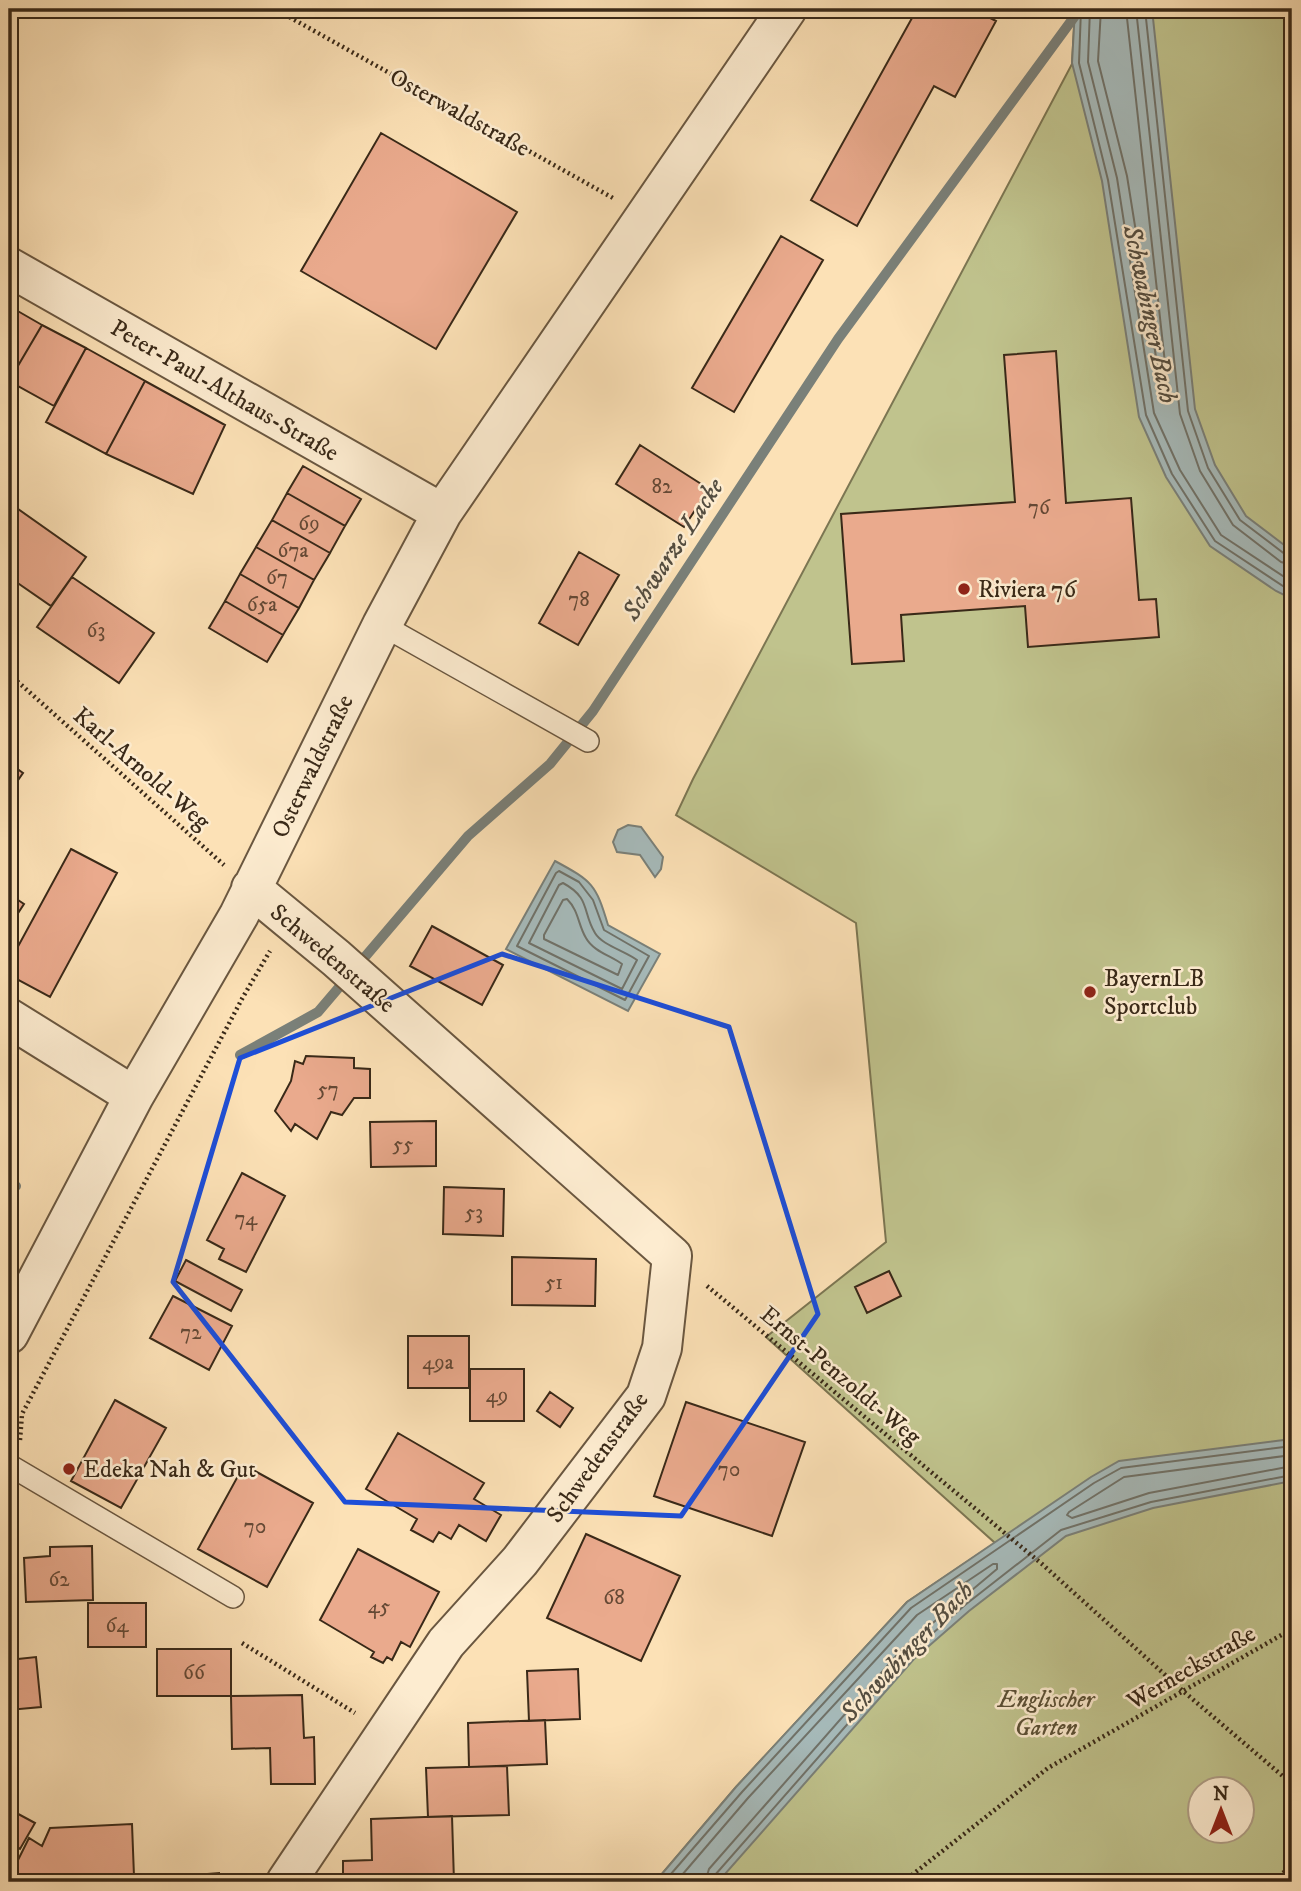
<svg xmlns="http://www.w3.org/2000/svg" width="1301" height="1891" viewBox="0 0 1301 1891" font-family="'IM FELL DW Pica',serif">
<rect width="100%" height="100%" fill="#fce1b6"/>
<filter id="stains"><feTurbulence type="fractalNoise" baseFrequency=".00286" numOctaves="4"/><feColorMatrix values="0 0 0 0 .2 0 0 0 0 .09 0 0 0 0 .02 0 0 0 .5 -.17"/></filter>
<radialGradient id="worn" r=".72"><stop offset=".6" stop-color="#630" stop-opacity="0"/><stop offset="1" stop-color="#630" stop-opacity=".3"/></radialGradient>
<path fill="#c0c38d" stroke="#7c7652" stroke-width="2" fill-rule="evenodd" d="M1075 9H1292V1882H655L736 1787 907 1602 995 1543 766 1337 886 1242 856 923 676 815 693 779 1072 64ZM1200 1790H1242V1832H1200Z"/>
<path fill="#a6baba" stroke="#7a8079" stroke-width="2" d="M1075 9H1152L1195 409 1215 465 1246 516 1292 551V599L1276 591 1210 546 1166 477 1139 417 1102 181 1072 63Z
M628 825 641 827 663 857 661 869 655 877 640 855 617 852 613 842 618 830Z
M555 861C592 881 596 884 608 925L660 954 628 1011 506 949Z
M1292 1439V1481L1153 1508 1066 1536 969 1611 914 1659 718 1882H655L736 1787 907 1602 1091 1477 1119 1461Z"/>
<g fill="none" stroke-linecap="round" stroke-linejoin="round">
<path stroke="#707269" stroke-width="2" d="M1081 9 1079 63 1108 180 1146 415 1172 474 1215 541 1292 592
M1090 9 1088 62 1117 178 1154 413 1180 470 1221 535 1292 582
M1101 9 1098 61 1127 176 1160 382 1163 385 1167 382 1165 363 1126 9
M1136 9 1180 414 1200 471 1233 525 1281 562 1292 565
M1145 9 1188 411 1208 468 1240 520 1286 555 1292 556
M559 871 579 882 593 900 604 930 649 956 625 1000 517 946 556 873Z
M563 883C591 898 582 912 595 933 602 945 625 951 637 960L622 989 529 943 559 885Z
M567 899C579 911 578 925 586 938 593 951 611 956 622 964L618 975 544 939V935L563 900Z
M1292 1455 1124 1477 1069 1512 1067 1515 1072 1518 1149 1493 1292 1466
M664 1882 742 1792 911 1608 1094 1483 1121 1468 1292 1446
M676 1882 748 1798 917 1615 993 1564H997V1569L903 1648 709 1869 705 1882
M713 1882 715 1875 909 1654 965 1605 1061 1530 1151 1502 1292 1475"/>
<path stroke="#7a8079" stroke-width="10" d="M240 1055 318 1012 468 836 550 764 593 711 838 339 1080 9
M9 1188 16 1186"/>
</g>
<path fill="#eaaa8d" stroke="#392918" stroke-width="2" d="M917 9H973L996 21 955 97 934 86 857 226 811 200Z
M381 133 517 212 436 349 301 271Z
M781 236 823 260 734 412 692 388Z
M9 306 42 325 9 381Z
M42 325 86 348 54 406 9 381Z
M86 348 145 381 106 454 46 422Z
M1056 351 1066 503 1131 498 1139 600 1156 599 1159 637 1028 647 1025 606 901 615 904 661 852 664 841 514 1015 502 1004 355Z
M145 381 225 425 193 494 106 454Z
M640 445 709 489 684 527 616 484Z
M303 466 361 499 345 526 287 493Z
M287 493 345 526 330 553 272 520Z
M11 504 86 557 51 606 9 577Z
M272 520 330 553 314 580 256 547Z
M256 547 314 580 299 608 240 574Z
M579 552 619 575 578 645 539 623Z
M240 574 299 608 283 635 225 601Z
M72 577 154 633 119 683 37 627Z
M225 601 283 635 267 662 209 628Z
M9 763 23 773 9 793Z
M71 849 117 873 50 997 9 975V963Z
M9 894 24 904 9 927Z
M432 926 503 965 482 1005 410 966Z
M306 1056 354 1058V1068L370 1069V1098H354L342 1115 331 1112 317 1139 295 1124 291 1131 275 1111 291 1081 295 1061 303 1064Z
M436 1121V1166L371 1167 370 1122Z
M242 1173 285 1196 246 1272 219 1259 224 1249 207 1240Z
M444 1187 504 1189 503 1236 443 1234Z
M512 1257 596 1259 595 1306 512 1305Z
M186 1260 242 1290 231 1311 175 1281Z
M889 1271 901 1296 867 1313 855 1287Z
M173 1296 232 1326 209 1370 150 1338Z
M408 1336H469V1388H408Z
M470 1369H524V1421H470Z
M550 1392 573 1408 560 1427 537 1411Z
M115 1400 166 1428 121 1508 71 1481Z
M686 1402 805 1442 772 1536 654 1496Z
M398 1433 484 1483 474 1499 501 1515 486 1541 459 1525 451 1539 439 1532 433 1542 411 1530 417 1519 366 1489Z
M244 1465 313 1503 267 1587 198 1549Z
M586 1534 680 1576 641 1661 547 1618Z
M92 1546 93 1600 26 1602 24 1558 50 1556V1547Z
M358 1549 439 1592 410 1647 401 1642 392 1660 387 1657 383 1663 371 1657 374 1652 320 1620Z
M88 1603H146V1647H88Z
M157 1649H231V1696H157Z
M36 1657 41 1707 9 1710V1660Z
M578 1669 580 1719 529 1721 527 1671Z
M302 1695 304 1738 314 1737 315 1784H271L270 1748 232 1749 231 1696Z
M545 1720 547 1764 469 1767 468 1723Z
M507 1766 509 1815 428 1817 426 1768Z
M9 1809 35 1823 20 1849 9 1843Z
M452 1816 454 1882H343V1861L372 1860 371 1819Z
M132 1824 134 1876 116 1877V1882H76L75 1879H56L55 1882H16L9 1878 29 1838 42 1846 50 1828Z
M219 1873V1882H145L144 1879Z"/>
<g fill="none" stroke-linecap="round" stroke-linejoin="round">
<defs>
<path id="service" d="M382 625 588 741
M9 1465 233 1597"/>
<path id="minor" d="M9 267 442 513
M251 888 336 958 672 1256 662 1348 646 1396 520 1561 446 1643 286 1882
M9 1018 134 1096
M9 1334 134 1096 239 915 382 625 442 513 787 9"/>
</defs>
<use href="#service" stroke="#6a5740" stroke-width="24"/>
<use href="#minor" stroke="#6a5740" stroke-width="42"/>
<path stroke="#392918" stroke-width="4.5" stroke-dasharray="2 3.5" stroke-linecap="butt" d="M275 9 613 198
M9 674 224 865
M707 1286 1042 1564 1183 1691 1292 1784
M20 1440 22 1414 243 997 270 951
M9 1516 15 1501
M242 1643 355 1713
M903 1882 1048 1768 1292 1629
M1269 1882 1292 1867"/>
<use href="#service" stroke="#fdecd0" stroke-width="21"/>
<use href="#minor" stroke="#fdecd0" stroke-width="38"/>
</g>
<path fill="none" stroke="#1d4ed8" stroke-width="5" stroke-linejoin="round" d="M502 954 729 1027 818 1314 681 1516 345 1502 173 1282 240 1058Z"/>
<g fill="#8f2418" stroke="#fdecd0" stroke-width="2.5">
<circle cx="964" cy="589" r="7"/>
<circle cx="1090" cy="992" r="7"/>
<circle cx="69" cy="1469" r="7"/>
</g>
<g text-anchor="middle" stroke-width="5" stroke-linejoin="round" paint-order="stroke">
<g font-size="21" fill="#654935">
<text x="662" y="493">82</text>
<text x="1039" y="514">76</text>
<text x="309" y="530">69</text>
<text x="293" y="557">67a</text>
<text x="277" y="584">67</text>
<text x="579" y="606">78</text>
<text x="262" y="611">65a</text>
<text x="96" y="637">63</text>
<text x="328" y="1096">57</text>
<text x="403" y="1151">55</text>
<text x="474" y="1219">53</text>
<text x="246" y="1225">74</text>
<text x="554" y="1289">51</text>
<text x="191" y="1339">72</text>
<text x="438" y="1369">49a</text>
<text x="497" y="1402">49</text>
<text x="729" y="1476">70</text>
<text x="255" y="1533">70</text>
<text x="59" y="1586">62</text>
<text x="614" y="1604">68</text>
<text x="379" y="1613">45</text>
<text x="117" y="1632">64</text>
<text x="194" y="1679">66</text>
</g>
<g font-size="24" fill="#392918" stroke="#fdecd0">
<text transform="translate(460 112) rotate(29)" y="8">Osterwaldstraße</text>
<text transform="translate(225 390) rotate(30)" y="8">Peter-Paul-Althaus-Straße</text>
<text transform="translate(312 766) rotate(-64)" y="8">Osterwaldstraße</text>
<text transform="translate(142 768) rotate(41)" y="8">Karl-Arnold-Weg</text>
<text transform="translate(333 958) rotate(40)" y="8">Schwedenstraße</text>
<text transform="translate(841 1375) rotate(40)" y="8">Ernst-Penzoldt-Weg</text>
<text transform="translate(597 1457) rotate(-54)" y="8">Schwedenstraße</text>
<text transform="translate(1191 1667) rotate(-30)" y="8">Werneckstraße</text>
</g>
<g font-size="24" fill="#392918" stroke="#fdecd0" text-anchor="start">
<text x="978" y="597">Riviera 76</text>
<text x="1104" y="986">BayernLB<tspan x="1104" dy="28">Sportclub</tspan></text>
<text x="83" y="1477">Edeka Nah &amp; Gut</text>
</g>
<g font-size="24" font-style="italic" fill="#5b5035" stroke="#fdecd0">
<text x="1046" y="1707">Englischer<tspan x="1046" dy="28">Garten</tspan></text>
</g>
<g font-size="26" font-style="italic" fill="#544d40" stroke="#fdecd0">
<text transform="translate(1151 314) rotate(78)" y="9">Schwabinger Bach</text>
<text transform="translate(672 549) rotate(-57)" y="9">Schwarze Lacke</text>
<text transform="translate(906 1651) rotate(-47)" y="9">Schwabinger Bach</text>
</g>
</g>
<rect width="1301" height="1891" fill="none" stroke="#fce1b6" stroke-width="35"/>
<rect x="10" y="10" width="1280" height="1870" fill="none" stroke="#392918" stroke-width="3.5"/>
<rect x="18" y="18" width="1266" height="1856" fill="none" stroke="#392918" stroke-width="2"/>
<g transform="translate(1221 1810)"><circle r="33" fill="#fdecd0" stroke="#af9e86" stroke-width="2"/>
<path d="M0-5L12 26L0 18L-12 26Z" fill="#8f2418"/>
<text y="-10" font-size="19" font-weight="bold" text-anchor="middle" fill="#392918">N</text>
</g>
<rect width="100%" height="100%" filter="url(#stains)"/>
<rect width="100%" height="100%" fill="url(#worn)"/>
</svg>
